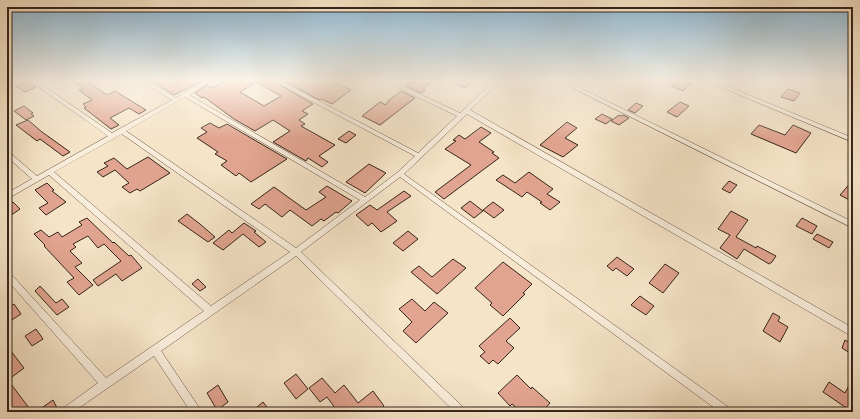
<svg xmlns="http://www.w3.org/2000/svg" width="860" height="419" viewBox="0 0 860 419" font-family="'EB Garamond',serif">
<rect width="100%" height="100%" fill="#f6e4c8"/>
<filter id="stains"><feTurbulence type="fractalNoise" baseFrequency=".005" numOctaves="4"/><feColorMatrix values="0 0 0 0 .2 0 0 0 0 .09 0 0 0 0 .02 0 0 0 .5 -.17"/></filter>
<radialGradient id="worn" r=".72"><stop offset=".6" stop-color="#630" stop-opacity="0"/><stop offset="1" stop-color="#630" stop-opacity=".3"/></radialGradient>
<path fill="#e1a490" stroke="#35251b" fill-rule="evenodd" d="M71 80H85L107 95 115 91 146 110 139 114 129 108 110 118 119 125 111 129 84 108 86 107 83 104 92 100 79 90 83 88Z
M151 80H199L200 82 174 95Z
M227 80H271L313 104 302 111 308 114 299 120 305 124 301 126 335 145 319 156 328 162 322 167 308 158 306 161 273 142 290 131 273 120 255 131 234 119 204 97 202 98 195 93 207 85 213 88ZM257 82 281 96 264 106 240 92Z
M283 80H330L351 90 332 104 321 99 319 100Z
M414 80H435L423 88 425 90 421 93 406 86Z
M448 80H474L465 88Z
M677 80H694L683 91 671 86Z
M28 81 36 87 25 92 16 86Z
M788 89 800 93 794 101 781 97Z
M401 91 415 98 380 125 362 116 380 102 386 105 388 101Z
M680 102 689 106 677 117 667 112Z
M636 103 643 106 635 113 628 110Z
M24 106 33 113 31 114 34 116 26 120 14 111Z
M602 114 612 119 606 124 595 119Z
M619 115 621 116 623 115 629 118 619 125 611 121Z
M28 120 42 132 70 152 63 156 40 139 37 141 16 125Z
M567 122 577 128 565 138 578 145 563 157 540 145Z
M210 123 219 128 227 124 287 159 251 182 239 173 236 176 221 165 227 161 215 154 218 152 197 138 207 132 201 128Z
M759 125 785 135 793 125 811 133 796 153 751 134Z
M481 127 491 133 479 142 494 152 492 153 499 158 444 199 435 192 471 165 445 149 456 141 453 140 459 135 465 139Z
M349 131 356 135 346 143 338 139Z
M148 157 170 173 140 191 137 189 130 193 122 187 129 183 115 170 103 177 97 172 108 166 104 163 114 158 127 169Z
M369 164 386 173 365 193 346 182Z
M529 172 553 189 547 194 560 202 550 210 540 203 542 202 527 192 522 197 496 180 503 175 515 183Z
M853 180V202L840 195Z
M729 181 737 185 730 193 722 189Z
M47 183 54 190 52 191 66 202 46 215 39 208 48 203 35 190Z
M327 186 352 201 338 213 336 212 324 221 321 219 312 226 290 210 282 217 265 204 259 209 251 204 274 187 306 210 326 197 319 192Z
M404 191 411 196 387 212 397 221 381 232 372 223 368 226 356 215 370 205 377 210Z
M470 201 483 211 474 218 461 208Z
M13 202 20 209 10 216 7 213V206Z
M493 202 504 210 494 218 483 210Z
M731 211 748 220 736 237 756 248 757 246 776 256 772 262 769 264 744 249 737 259 720 248 730 235 718 229Z
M187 214 200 224 215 237 208 242 178 221Z
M87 218 113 243 114 242 129 256 131 255 142 268 122 281 116 274 98 286 93 280 121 261 104 244 98 248 88 236 73 244 76 247 70 251 82 263 75 267 93 285 79 295 67 282 74 278 44 246 45 245 34 234 41 230 49 237 58 232 62 237 82 225 79 222Z
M802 218 817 226 812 234 796 226Z
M244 223 256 231 254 232 266 242 259 247 243 234 223 250 213 243 229 230 232 233Z
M408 231 418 239 403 251 393 243Z
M817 234 833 242 829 248 813 239Z
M617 257 634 269 627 276 616 268 613 271 607 266Z
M453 259 466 268 437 294 411 272 419 266 432 277Z
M503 262 532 284 523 293 525 294 503 316 490 305 492 303 475 288Z
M665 264 679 273 663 293 649 283Z
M198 279 206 287 200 291 192 284Z
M40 286 56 303 62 299 69 307 57 315 35 291Z
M640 296 654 306 646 315 631 305Z
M412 299 425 311 434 302 448 313 416 343 403 331 412 322 399 309Z
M14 304 21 314 7 323V308Z
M773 313 780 317 778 321 788 327 780 342 763 331Z
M510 318 520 328 506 341 514 348 498 364 493 360 489 364 480 356 485 352 479 346Z
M36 329 43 339 32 346 25 336Z
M845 340 853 345V355L842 348Z
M7 346 24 368 8 380 32 412H9L7 409Z
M296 374 308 389 296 399 284 383Z
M517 375 531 389 532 387 550 403 542 412H521L512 404 510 406 498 393Z
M322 378 335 393 344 385 358 403 373 391 384 406 378 412H338L327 397 320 402 309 388Z
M853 378V409L850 407 848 409 823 392 829 382 845 393Z
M218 385 228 402 217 410 207 393Z
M53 400 57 408 51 412H36Z
M263 402 271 412H251Z"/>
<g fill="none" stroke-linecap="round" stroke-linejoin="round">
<defs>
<path id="minor" d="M29 80H35L112 133 172 100 140 80H147L176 98 206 80H213L189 95 365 197 398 172 415 156 272 80H279L418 153 457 116 382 80H389L460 113 495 80H501L470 110 853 328V337L467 114 404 174 731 409 733 412H720L400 177 301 252 465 409 467 412H455L296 256 161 351 202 412H191L154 356 73 412H60L62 409 98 383 7 280V272L10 273 106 378 204 311 49 175 7 199V193L32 179 7 157V152H9L37 176 108 136ZM185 97 360 200 296 248 126 131ZM122 134 290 252 211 306 54 172Z
M557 80H564L853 222V228Z
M704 80H712L853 138V142Z
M848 80H853V83L848 81Z"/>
</defs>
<use href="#minor" stroke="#655546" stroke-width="1"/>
<use href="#minor" fill="#f9eddb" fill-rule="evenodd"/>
</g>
<linearGradient id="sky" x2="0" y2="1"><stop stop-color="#8ab8d6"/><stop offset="0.58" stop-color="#fbf3e6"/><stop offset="1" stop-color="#fbf3e6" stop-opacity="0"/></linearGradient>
<rect width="860" height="139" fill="url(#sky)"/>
<rect width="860" height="419" fill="none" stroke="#f6e4c8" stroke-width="24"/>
<rect x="8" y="8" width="844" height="403" fill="none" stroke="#35251b" stroke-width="2"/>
<rect x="12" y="12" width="836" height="395" fill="none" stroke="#35251b"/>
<rect width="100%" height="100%" filter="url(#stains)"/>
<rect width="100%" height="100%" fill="url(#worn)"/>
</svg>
